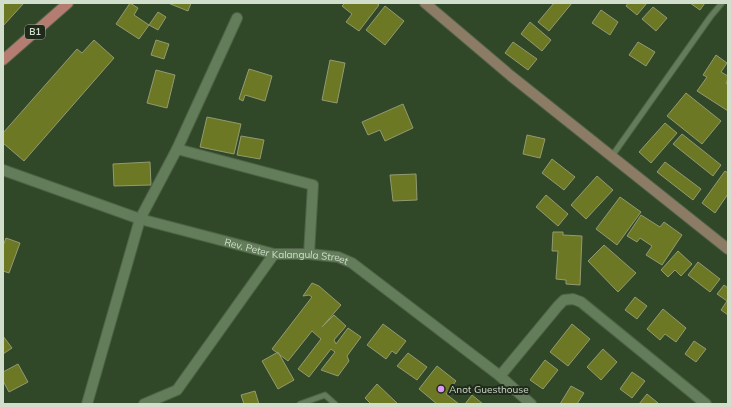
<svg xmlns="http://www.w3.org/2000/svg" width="731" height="407" viewBox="0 0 731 407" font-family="Mulish,sans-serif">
<rect width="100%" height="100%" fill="#314828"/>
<path fill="#6d7825" stroke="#929a71" d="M3 3H24L3 26Z
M130 3 138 8 134 15 149 25 139 39 116 24Z
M168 3H191L188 11Z
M345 3H376L379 5 359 31 346 22 352 14 342 6Z
M554 3H572L549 31 538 22Z
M628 3H647L637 15 626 6Z
M690 3H705L700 10Z
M385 6 404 21 385 45 366 30Z
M653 7 667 18 656 31 642 19Z
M601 10 618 22 610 35 592 23Z
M158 12 166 17 158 30 149 25Z
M530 22 551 40 542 51 521 34Z
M94 40 114 58 24 161 3 143V133L77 49 82 53Z
M156 40 169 44 164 59 151 55Z
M513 42 537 59 528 70 505 53Z
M638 42 655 52 646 66 629 55Z
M716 55 727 63 721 72 728 76V79L726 83 728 85V111L697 91 707 77 703 75Z
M330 60 345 63 337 103 322 100Z
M249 69 272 76 265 101 245 95 243 101 239 99Z
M156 70 175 75 167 108 147 103Z
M686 93 721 121 702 144 667 116Z
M403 104 413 128 385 141 380 130 368 135 362 122Z
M207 117 241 124 234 154 200 147Z
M665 123 677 133 651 163 639 152Z
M682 134 721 165 713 176 673 144Z
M527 135 545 139 540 158 523 154Z
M241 136 264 140 260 159 237 155Z
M552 159 575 177 564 190 542 173Z
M150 162 151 185 114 186 113 164Z
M665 162 701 189 693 200 657 172Z
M725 171 728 173V194L715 213 702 203Z
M416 174 417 200 393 201 390 175Z
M597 176 613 190 586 219 571 205Z
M546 195 568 214 558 226 536 207Z
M620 197 641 212 617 245 596 229Z
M641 215 660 227 664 222 682 235 662 265 646 255 652 246 640 238 637 242 627 236Z
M553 232H563V235L582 236 580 285 566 284V280L556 279 558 251H552Z
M6 238 20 243 9 273 3 271V246Z
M604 245 636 273 618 292 588 261Z
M678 251 692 264 681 276 675 270 668 277 661 270Z
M698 262 720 279 710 292 688 275Z
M312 283 319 286 341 305 322 327 334 315 346 326 334 340 336 344 348 328 361 337 347 356 349 361 338 376 321 370 335 352 331 349 309 377 298 369 321 339 312 331 288 361 272 349 312 297 309 295 303 296Z
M724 285 728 288V315L721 310 727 301 717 294Z
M635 297 647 306 637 319 625 310Z
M663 309 686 328 676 342 665 334 660 340 647 329Z
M383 324 406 341 396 354 392 351 386 359 367 345Z
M572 324 590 339 568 366 550 352Z
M3 336 12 348 3 354Z
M694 341 706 349 696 362 685 354Z
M603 349 617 362 601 380 587 367Z
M278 352 294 380 278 389 262 361Z
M408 353 427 367 417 380 397 366Z
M545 360 558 370 543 389 530 380Z
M18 364 28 382 9 392 3 381V372Z
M437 366 456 381 446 394 459 404H437L419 389Z
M632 372 645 381 632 398 620 389Z
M377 384 397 403 396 404H371L365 398Z
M571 386 584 393 577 404H560Z
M255 391 259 404H244L241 395Z
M647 394 658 403 657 404H639Z
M472 395 483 404H465Z"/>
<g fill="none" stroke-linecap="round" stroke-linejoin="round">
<defs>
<path id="lane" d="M612 156 711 16 722 3
M300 404 325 395 335 404"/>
<g id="street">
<path d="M177 149 313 185 309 254"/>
<path id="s1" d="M3 170 140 219 274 254H309L338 257 352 263 500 376 531 404"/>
<path d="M500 376 558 306 564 300 573 299 581 302 706 404"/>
<path d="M87 404 140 219 177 149 237 18"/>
<path d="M144 404 177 390 274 254"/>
</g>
<path id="secondary" d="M425 3 511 76 728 249"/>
<path id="primary" d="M3 60 68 3"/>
</defs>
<use href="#lane" stroke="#4f6247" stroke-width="7"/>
<use href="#street" stroke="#4f6247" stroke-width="12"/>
<use href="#secondary" stroke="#4f6247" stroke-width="12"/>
<use href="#primary" stroke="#4f6247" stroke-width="12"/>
<use href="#lane" stroke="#637c59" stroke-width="5"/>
<use href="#street" stroke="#637c59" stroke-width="10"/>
<use href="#secondary" stroke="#8c7c66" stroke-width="10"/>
<use href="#primary" stroke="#b57c72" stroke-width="10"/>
</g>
<circle fill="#dc99f4" stroke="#202a1c" stroke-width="1.5" cx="441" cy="389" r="4"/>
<g text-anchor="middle" stroke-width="4" stroke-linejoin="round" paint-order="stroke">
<rect fill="#202a1c" stroke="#9ba896" stroke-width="1" x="25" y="25" width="20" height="14" rx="3"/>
<g font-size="9" font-weight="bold" fill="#d0decb">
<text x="35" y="35">B1</text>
</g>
<g font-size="10" fill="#d0decb" stroke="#202a1c">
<text dy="4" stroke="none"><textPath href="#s1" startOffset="296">Rev. Peter Kalangula Street</textPath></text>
</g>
<g font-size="10" fill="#d0decb" stroke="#202a1c" text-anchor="start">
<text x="449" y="393">Anot Guesthouse</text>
</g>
</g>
<rect width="731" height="407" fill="none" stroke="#d0decb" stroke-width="8"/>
</svg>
